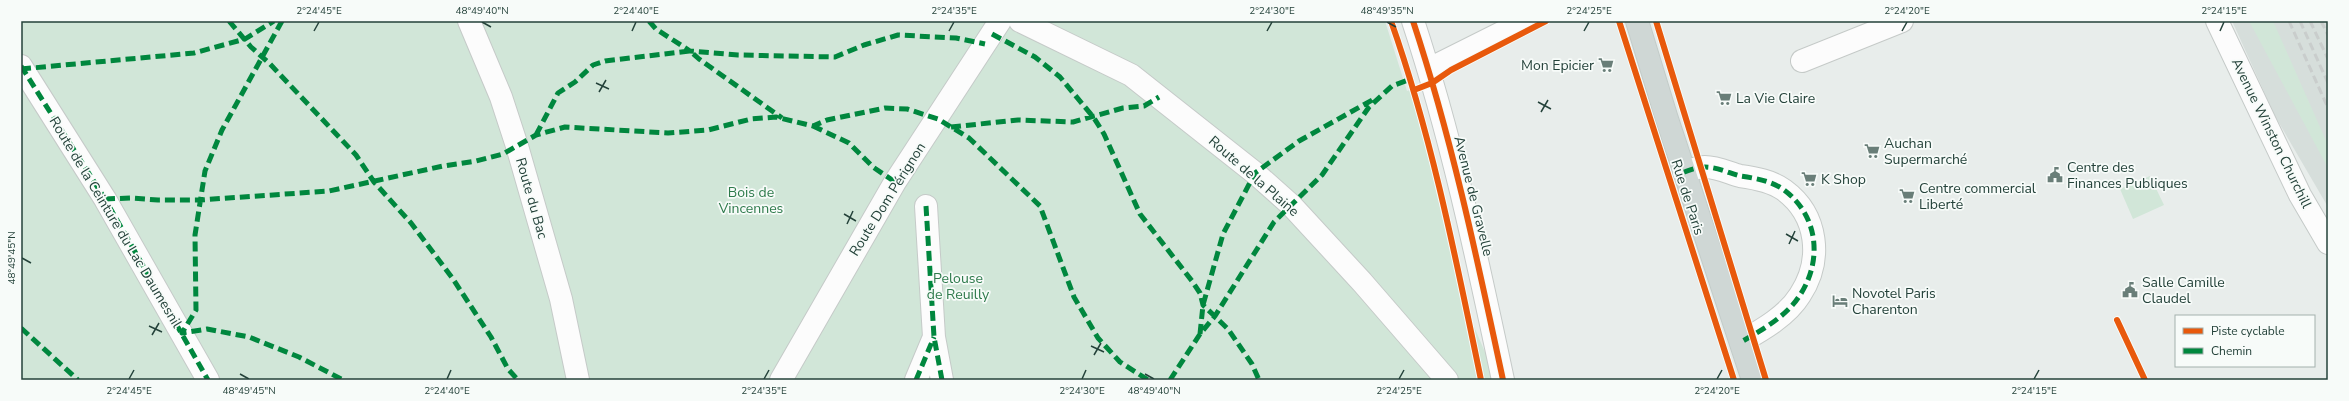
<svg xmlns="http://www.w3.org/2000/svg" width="2349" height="401" viewBox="0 0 2349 401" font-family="'Nunito Sans',sans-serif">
<rect width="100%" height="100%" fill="#e8edeb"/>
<path fill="#d6dedb" d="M2232 21H2328V207L2275 116Z"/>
<path fill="#d1e6d8" d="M21 21H1385L1407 91 1410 90 1431 169 1460 294 1497 380H21Z
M2249 21H2273L2328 145V168Z
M2150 176 2164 205 2133 219 2120 189Z"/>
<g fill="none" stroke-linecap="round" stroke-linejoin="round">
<defs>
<path id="minor" d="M469 21 501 97 517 146 561 299 578 380
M1020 21 1131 75 1255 173 1291 205 1362 282 1447 380
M1413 21C1452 139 1477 258 1503 380
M2217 21 2300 195 2328 243
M1802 61 1902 21
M21 66 105 199 208 380
M1429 69 1525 21
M1684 172C1690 170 1698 167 1705 167 1717 167 1729 173 1740 176 1755 178 1772 181 1784 190 1818 215 1823 260 1800 295 1787 316 1762 330 1741 342
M926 206 934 337 942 380
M781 380 895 182 1000 21
M916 380 934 337"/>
<path id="major" d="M1637 21 1666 116 1753 380"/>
</defs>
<use href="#minor" stroke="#c5cac8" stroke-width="24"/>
<use href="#major" stroke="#c3ccc9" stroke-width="24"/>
<use href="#minor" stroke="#fcfcfc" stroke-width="22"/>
<use href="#major" stroke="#cfd7d5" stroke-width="22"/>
<path stroke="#c9cdcc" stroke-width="3" stroke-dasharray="8 4" stroke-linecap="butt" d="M2289 21 2328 108
M2300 21 2328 83
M2310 21 2328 59
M2321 21 2328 35"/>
<path stroke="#00873e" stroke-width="5" stroke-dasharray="10 5" stroke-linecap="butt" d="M229 21 251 47 270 64 356 155 374 182 411 223 453 279 491 337 508 369 518 380
M282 21 222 130 205 171 195 235 196 310 182 333 207 329 249 337 299 357 343 380
M649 21 656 29 690 51 738 55 835 57 864 45 898 35 956 38 985 44
M992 34 1035 57 1060 77 1094 118 1104 134 1140 214 1192 281 1200 293 1203 305 1228 329 1252 364 1259 380
M21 66 105 199 208 380
M21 69 194 53 245 39 274 21
M813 126 849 143 873 167 895 182
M951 127 1018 120 1073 122 1123 108 1144 106 1159 97
M536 135 558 93 575 82 593 65 605 61 690 51 699 59 782 118
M1684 172C1690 170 1698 167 1705 167 1717 167 1729 173 1740 176 1755 178 1772 181 1784 190 1818 215 1823 260 1800 295 1787 316 1762 330 1741 342
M105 199 130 198 158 200H200L329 191 443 166 476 161 503 154 536 135 565 127 668 133 708 130 751 119 776 117 813 126 827 120 885 108 907 109 938 119 969 138 1040 206 1074 297 1098 338 1120 362 1148 380
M926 206 934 337 942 380
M21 328 78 380
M1200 334 1203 305 1223 234 1255 173 1299 141 1374 99
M916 380 934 337
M1170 380 1200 334 1215 316 1274 222 1322 175 1369 107 1392 86 1411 79"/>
<defs>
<path id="cycleway" d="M1391 21C1432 137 1456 259 1481 380
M1413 21C1452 139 1477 258 1503 380
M1619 21 1734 380
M1656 21 1766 380
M1414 90 1432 83 1451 70 1546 21
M2117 320 2145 380"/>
</defs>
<use href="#cycleway" stroke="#f7fbf9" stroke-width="8"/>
<use href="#cycleway" stroke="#e8590c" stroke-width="6"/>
</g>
<path fill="none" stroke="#24423a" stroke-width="1.5" d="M482 22 491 27M1387 22 1396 27M314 31 319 22M632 31 636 22M949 31 954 22M1267 31 1272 22M1584 31 1589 22M1902 31 1907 22M2220 31 2224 22M596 83 609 89M599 92 606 80M1538 102 1551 109M1541 112 1548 100M844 214 856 221M847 224 853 211M1786 234 1798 241M1789 244 1795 231M22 258 31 263M149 326 162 332M152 335 159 323M1091 346 1104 352M1094 355 1101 343M240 374 249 379M1145 374 1154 379M129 379 134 370M447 379 451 370M764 379 769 370M1082 379 1086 370M1399 379 1404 370M1717 379 1722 370M2034 379 2039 370"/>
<defs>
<symbol id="supermarket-bare" viewBox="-9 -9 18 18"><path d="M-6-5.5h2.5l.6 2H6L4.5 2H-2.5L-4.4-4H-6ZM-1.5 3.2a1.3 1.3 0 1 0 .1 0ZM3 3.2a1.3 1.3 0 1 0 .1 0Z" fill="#697e78" stroke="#f7fbf9" stroke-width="2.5" paint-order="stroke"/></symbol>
<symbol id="civic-bare" viewBox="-9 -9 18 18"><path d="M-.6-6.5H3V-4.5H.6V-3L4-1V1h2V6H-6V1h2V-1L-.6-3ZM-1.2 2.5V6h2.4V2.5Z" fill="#697e78" stroke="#f7fbf9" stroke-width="2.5" paint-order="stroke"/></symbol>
<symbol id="hotel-bare" viewBox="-9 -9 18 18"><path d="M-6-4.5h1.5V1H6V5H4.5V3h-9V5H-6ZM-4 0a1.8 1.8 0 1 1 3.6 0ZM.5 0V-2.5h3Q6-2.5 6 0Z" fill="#697e78" stroke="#f7fbf9" stroke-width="2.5" paint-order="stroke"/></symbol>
</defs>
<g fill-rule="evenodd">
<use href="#supermarket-bare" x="1595" y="54" width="22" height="22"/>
<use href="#supermarket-bare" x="1713" y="87" width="22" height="22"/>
<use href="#supermarket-bare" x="1861" y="140" width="22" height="22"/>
<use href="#civic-bare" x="2044" y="164" width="22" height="22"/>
<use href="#supermarket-bare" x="1798" y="168" width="22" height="22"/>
<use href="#supermarket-bare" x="1896" y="185" width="22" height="22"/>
<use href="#civic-bare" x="2119" y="279" width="22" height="22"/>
<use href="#hotel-bare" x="1829" y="290" width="22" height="22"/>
</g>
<g text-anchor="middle" stroke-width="3.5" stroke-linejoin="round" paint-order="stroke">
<g font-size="14" fill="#24423a" stroke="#f7fbf9" text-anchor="start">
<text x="1594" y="70" text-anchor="end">Mon Epicier</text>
<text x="1736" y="103">La Vie Claire</text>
<text x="1884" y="148">Auchan<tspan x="1884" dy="16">Supermarché</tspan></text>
<text x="2067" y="172">Centre des<tspan x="2067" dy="16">Finances Publiques</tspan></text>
<text x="1821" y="184">K Shop</text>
<text x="1919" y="193">Centre commercial<tspan x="1919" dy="16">Liberté</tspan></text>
<text x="2142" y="287">Salle Camille<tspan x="2142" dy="16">Claudel</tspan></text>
<text x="1852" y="298">Novotel Paris<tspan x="1852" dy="16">Charenton</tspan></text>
</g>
<g font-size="14" fill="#24423a" stroke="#f7fbf9">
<text transform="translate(2272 133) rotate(64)" y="5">Avenue Winston Churchill</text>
<text transform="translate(1254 176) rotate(41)" y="5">Route de la Plaine</text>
<text transform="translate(1474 196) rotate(76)" y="5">Avenue de Gravelle</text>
<text transform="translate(1688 197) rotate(72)" y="5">Rue de Paris</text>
<text transform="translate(532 198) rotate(74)" y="5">Route du Bac</text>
<text transform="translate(887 199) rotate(-58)" y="5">Route Dom Pérignon</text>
<text transform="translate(116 222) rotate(59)" y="5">Route de la Ceinture du Lac Daumesnil</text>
</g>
<g font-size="14" fill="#2d7a4b" stroke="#f7fbf9">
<text x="751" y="197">Bois de<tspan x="751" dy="16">Vincennes</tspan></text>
<text x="958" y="283">Pelouse<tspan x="958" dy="16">de Reuilly</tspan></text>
</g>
</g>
<rect width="2349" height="401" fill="none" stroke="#f7fbf9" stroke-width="44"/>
<rect x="2175" y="315" width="140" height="52" fill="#f7fbf9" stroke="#a3b1ad"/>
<rect x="2183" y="328" width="20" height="6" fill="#e8590c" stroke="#a3b1ad"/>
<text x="2211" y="335" font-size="12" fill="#24423a">Piste cyclable</text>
<rect x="2183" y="348" width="20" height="6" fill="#00873e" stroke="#a3b1ad"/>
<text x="2211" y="355" font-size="12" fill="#24423a">Chemin</text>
<rect x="22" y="22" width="2305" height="357" fill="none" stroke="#24423a" stroke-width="1.5"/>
<g font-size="10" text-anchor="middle" fill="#24423a">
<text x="319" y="14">2°24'45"E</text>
<text x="482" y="14">48°49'40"N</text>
<text x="636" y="14">2°24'40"E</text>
<text x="954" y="14">2°24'35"E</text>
<text x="1272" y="14">2°24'30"E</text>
<text x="1387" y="14">48°49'35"N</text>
<text x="1589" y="14">2°24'25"E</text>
<text x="1907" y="14">2°24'20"E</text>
<text x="2224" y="14">2°24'15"E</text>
<text transform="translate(11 258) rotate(-90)" y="4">48°49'45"N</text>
<text x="129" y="394">2°24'45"E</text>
<text x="249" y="394">48°49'45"N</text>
<text x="447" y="394">2°24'40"E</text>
<text x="764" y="394">2°24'35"E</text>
<text x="1082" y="394">2°24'30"E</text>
<text x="1154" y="394">48°49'40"N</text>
<text x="1399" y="394">2°24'25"E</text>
<text x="1717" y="394">2°24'20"E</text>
<text x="2034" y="394">2°24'15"E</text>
</g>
</svg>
